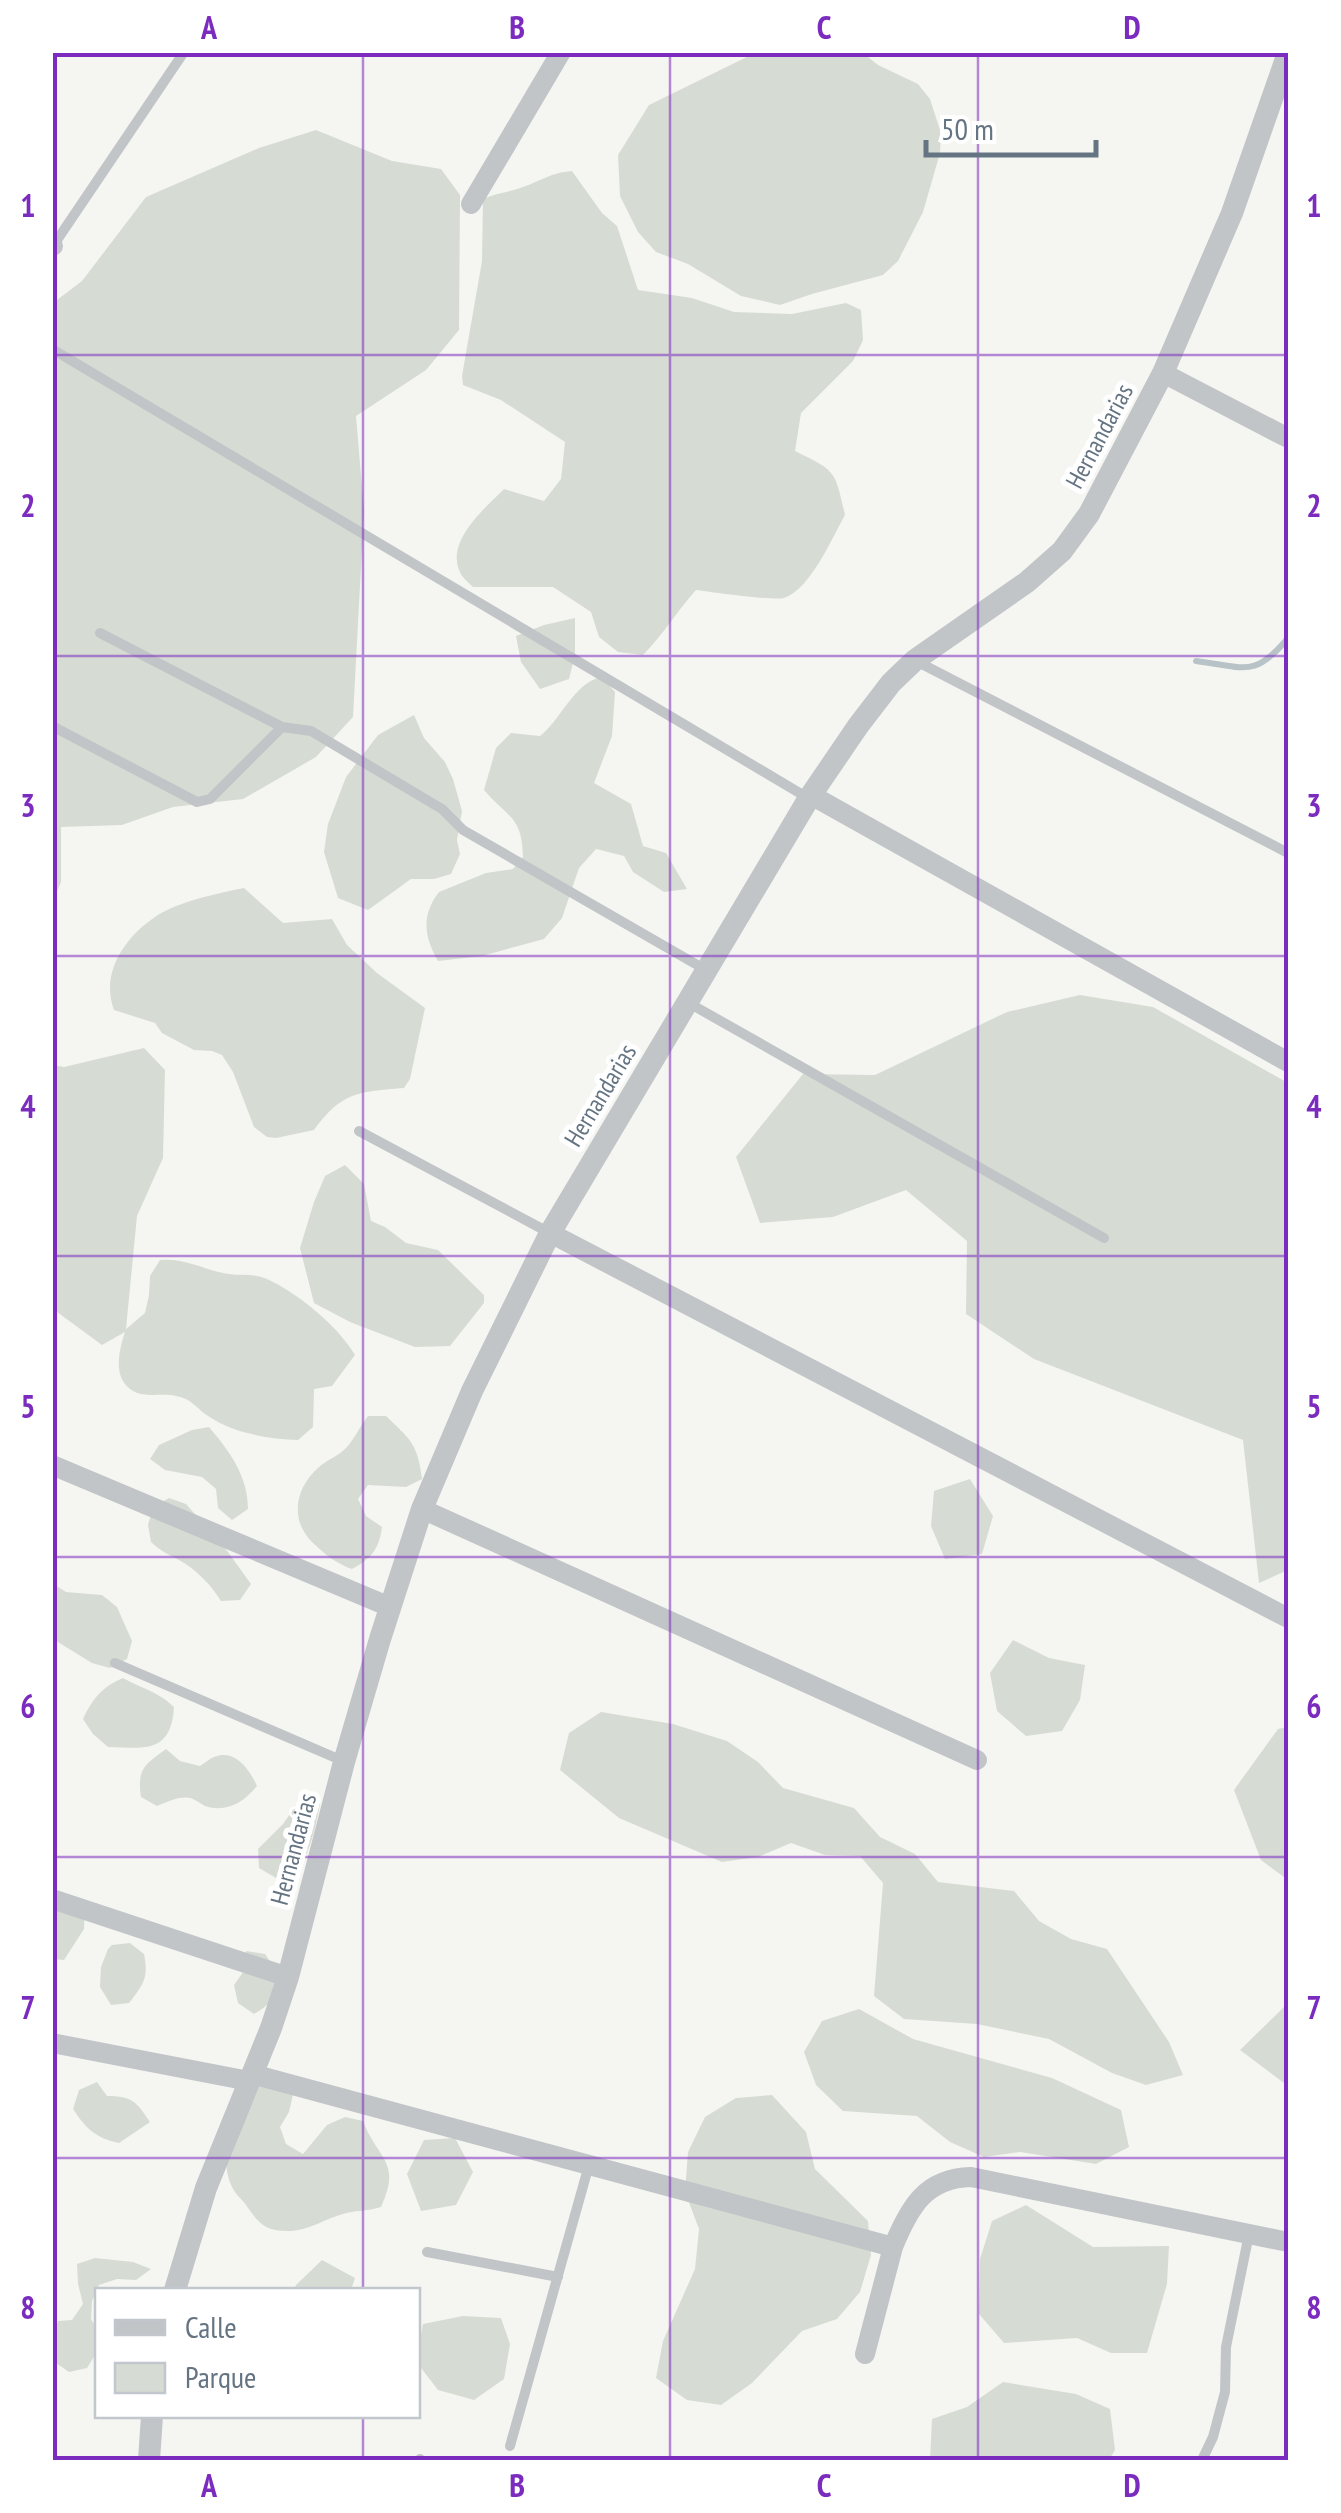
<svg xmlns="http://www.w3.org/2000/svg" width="1341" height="2513" viewBox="0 0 1341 2513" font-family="'PT Sans Narrow',sans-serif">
<rect width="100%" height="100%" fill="#f5f6f2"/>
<path fill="#d6dcd3" d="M755 53H863L878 65 918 84 930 99 941 133 940 153 923 212 898 261 883 275 812 294 780 305 741 296 688 264 656 252 638 232 620 196 618 155 649 105Z
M316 130 392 161 441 169 460 195 459 330 426 370 356 416 364 511 353 717 316 757 243 799 173 807 122 825 61 827V882L53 901V303L82 281 146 197 259 148Z
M572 171 602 213 617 226 638 290 692 298 734 312 792 314 846 303 861 310 863 340 853 361 801 413 795 451C836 471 835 470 845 515 832 538 810 590 784 598 774 601 711 592 696 590 677 611 663 635 643 655L618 652 599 637 591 612 553 587H473C469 583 465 580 462 576 442 544 484 509 504 489L544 501 561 479 565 442 501 400 463 385 462 376 482 261 483 199C496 193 510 192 523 187 543 180 550 173 572 171Z
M575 618V655L569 679 540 689 521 662 516 636 544 625Z
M602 677 615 692 612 736 594 783 631 804 643 846 666 853 687 889 664 892 633 872 624 856 596 849 579 868 562 918 544 939 482 956 438 961C424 937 421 915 439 892L486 873 513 869 523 857C522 816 508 818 484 790L496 748 511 733 540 736C561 720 574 682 602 677Z
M414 715 424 738 445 762 453 779 462 811 457 840 460 854 451 874 434 879H411L368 910 338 898 324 852 328 824 346 777 378 735Z
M244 888 283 923 332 919 347 945 377 973 425 1008 410 1079 404 1088C358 1092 343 1091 314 1130L276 1138 267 1137 254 1127 233 1072 222 1055 212 1051 194 1050 162 1033 155 1023 114 1010C100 973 125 937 155 917 176 902 219 893 244 888Z
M1080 995 1153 1007 1288 1083V1570L1259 1583 1243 1440 1034 1359 966 1314 967 1241 906 1190 833 1217 760 1223 736 1157 803 1074 875 1075 1007 1012Z
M144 1048 165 1070 163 1158 137 1216 126 1329 145 1313 149 1295 150 1276 160 1260C187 1258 203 1270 229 1274 242 1276 254 1273 267 1279 299 1294 337 1325 355 1355L332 1386 314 1389 313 1427 298 1440C268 1439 233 1433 208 1416 197 1409 191 1398 176 1396 159 1392 138 1401 125 1384 114 1370 120 1347 125 1332L102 1345 53 1309V1065L64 1067Z
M345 1165 364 1184 371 1221 385 1227 406 1243 438 1250 484 1295V1303L450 1346 415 1347 350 1322 314 1303 300 1248 314 1202 325 1176Z
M368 1416H386C410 1439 418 1444 422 1479L406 1487 368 1485 358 1499 366 1516 382 1527C379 1549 372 1558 352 1569 335 1563 326 1555 313 1543 289 1520 295 1488 319 1467 327 1460 338 1456 345 1449 354 1440 360 1426 368 1416Z
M209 1427C230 1452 248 1476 248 1509L232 1520 218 1508 216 1489 202 1477 165 1470 150 1459 159 1445 192 1430Z
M970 1479 993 1516 982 1554 945 1559 931 1526 934 1491Z
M169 1498 186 1504 228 1552 251 1584 240 1600 221 1601C211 1585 196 1569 179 1560 168 1554 160 1551 151 1542L148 1525 153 1507Z
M52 1583 66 1592 102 1595 117 1607 132 1641 127 1659 110 1668 92 1663 53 1639Z
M1013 1640 1049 1658 1085 1665 1080 1700 1062 1731 1026 1736 997 1711 990 1673Z
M123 1678C143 1689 157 1691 174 1707 171 1754 145 1748 108 1747L93 1734 83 1719C93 1698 102 1687 123 1678Z
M601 1712 673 1724 727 1741 758 1762 783 1788 854 1808 880 1837 915 1854 938 1882 1014 1891 1039 1921 1071 1939 1107 1949 1169 2042 1183 2075 1146 2085 1112 2073 1049 2039 977 2024 904 2019 874 1996 883 1883 860 1856 825 1855 791 1843 758 1857 722 1862 619 1818 560 1770 569 1733Z
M1288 1727V1880L1261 1860 1234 1790 1278 1729Z
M166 1749 180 1761 200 1766C205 1763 209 1759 214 1757 235 1748 250 1770 257 1786 244 1802 227 1813 205 1806 201 1804 195 1799 190 1798 179 1796 167 1802 157 1806L141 1797C137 1769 144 1765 166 1749Z
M304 1794 320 1803C317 1821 309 1862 293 1873 288 1876 282 1876 276 1878L259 1868 258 1849 283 1824Z
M66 1902 85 1904 84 1929 64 1960 53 1959V1913Z
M130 1943 144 1954C149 1978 143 1985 129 2003L111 2005 100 1987 101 1967 108 1949 112 1945Z
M246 1951 265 1954C284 1980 283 1997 254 2014L238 2003 234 1985 246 1968Z
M1288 2003V2086L1240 2050Z
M859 2009 913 2039 1052 2078 1121 2110 1129 2147 1096 2164 1020 2152 984 2157 950 2142 917 2116 843 2111 816 2085 804 2052 822 2021Z
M268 2072 293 2094 289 2112 280 2127 286 2144 303 2154 327 2125 345 2117 363 2121C378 2160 402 2161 381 2207 365 2212 355 2210 343 2214 318 2221 305 2235 275 2230 260 2227 254 2216 246 2205 242 2199 235 2194 232 2187 213 2148 246 2103 268 2072Z
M97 2082 107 2096C132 2096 137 2102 150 2122L119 2143C96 2138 86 2129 73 2109L79 2090Z
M772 2095 806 2132 815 2169 868 2221 871 2255 860 2292 837 2319 802 2331 752 2383 721 2405 687 2400 656 2378 663 2341 695 2269 699 2229 685 2192 688 2152 705 2117 736 2098Z
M455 2138 473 2172 456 2205 421 2211 407 2174 424 2140Z
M1026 2205 1093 2247 1169 2246 1167 2284 1147 2353H1111L1077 2338 1004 2343 979 2314 980 2259 992 2221Z
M95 2258 133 2262 151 2269 136 2280 117 2279 99 2285 92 2301 91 2319 97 2329V2352L87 2368 69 2372 53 2361V2333L58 2321 72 2320 83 2304 78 2284 77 2264Z
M322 2260 355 2278 351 2290H294L296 2285Z
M463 2316 501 2318 510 2344 504 2379 474 2400 438 2390 418 2364V2350L423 2324Z
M1003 2382 1076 2394 1110 2409 1115 2450 1109 2460H930L932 2419 967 2407Z"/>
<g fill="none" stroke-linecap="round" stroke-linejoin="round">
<path stroke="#b8c3c8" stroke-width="6" d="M1196 661C1245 667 1254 679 1288 638"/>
<path stroke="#c1c5c8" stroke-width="10" d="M53 246 184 52
M52 349 808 798
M100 633 282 727 311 731 442 809 463 830 706 970
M916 661 1288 853
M52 726 197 802 210 799 282 727
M687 1002 1104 1238
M359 1131 548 1232
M115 1663 343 1761
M427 2252 558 2277
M510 2446 589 2165
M420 2460V2459
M1202 2460 1213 2437 1225 2392 1226 2347 1249 2234"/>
<path stroke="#c1c5c8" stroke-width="20" d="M471 204 561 52
M52 245 53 246
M1163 373 1288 438
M811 795 1288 1062
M550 1233 1288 1618
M52 1465 390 1607
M422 1509 977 1760
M52 1899 288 1977
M52 2043 249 2081
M252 2074 893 2247
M865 2354 893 2247C909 2208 925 2178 971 2177L1288 2242"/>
<path stroke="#c1c5c8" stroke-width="22" d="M175 2290 206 2188 271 2028 288 1977 344 1762 380 1639 422 1509 472 1391 550 1233 809 798 858 726 891 683 915 660 1027 582 1062 551 1089 514 1163 373 1232 213 1288 53
M149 2460 152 2416"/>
</g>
<path fill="none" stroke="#7b2cbf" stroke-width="2.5" stroke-opacity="0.55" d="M363 52V2290M670 52V2460M978 52V2460M52 355H1288M52 656H1288M52 956H1288M52 1256H1288M52 1557H1288M52 1857H1288M52 2158H1288M363 2416V2460"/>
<g text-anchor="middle" stroke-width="10" stroke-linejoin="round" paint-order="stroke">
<g font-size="25" fill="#657482" stroke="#fff">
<text transform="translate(1099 436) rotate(-62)" y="9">Hernandarias</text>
<text transform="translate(600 1095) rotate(-59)" y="9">Hernandarias</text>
<text transform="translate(293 1849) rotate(-75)" y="9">Hernandarias</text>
</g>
</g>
<rect width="1341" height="2513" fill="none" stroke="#ffffff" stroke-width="110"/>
<rect x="95" y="2288" width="325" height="130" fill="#ffffff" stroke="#c1c7cd" stroke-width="2.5"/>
<rect x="115" y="2320" width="50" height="15" fill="#c1c5c8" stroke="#c1c7cd" stroke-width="2.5"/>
<text x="185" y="2338" font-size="30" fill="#657482">Calle</text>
<rect x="115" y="2363" width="50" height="30" fill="#d6dcd3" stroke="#c1c7cd" stroke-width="2.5"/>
<text x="185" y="2388" font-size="30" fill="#657482">Parque</text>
<path d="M926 140v15h170v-15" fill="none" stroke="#657482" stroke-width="5"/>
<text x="941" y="140" font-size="30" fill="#657482" stroke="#ffffff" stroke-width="8" paint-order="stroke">50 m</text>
<rect x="55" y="55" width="1231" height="2403" fill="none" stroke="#7b2cbf" stroke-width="4"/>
<g font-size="32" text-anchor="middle" font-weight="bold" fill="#7b2cbf">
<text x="209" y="39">A</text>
<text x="517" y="39">B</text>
<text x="824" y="39">C</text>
<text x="1132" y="39">D</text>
<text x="28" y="217">1</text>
<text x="1314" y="217">1</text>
<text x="28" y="517">2</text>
<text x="1314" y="517">2</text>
<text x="28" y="817">3</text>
<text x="1314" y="817">3</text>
<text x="28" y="1118">4</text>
<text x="1314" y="1118">4</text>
<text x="28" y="1418">5</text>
<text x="1314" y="1418">5</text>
<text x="28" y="1718">6</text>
<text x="1314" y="1718">6</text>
<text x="28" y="2019">7</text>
<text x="1314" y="2019">7</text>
<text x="28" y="2319">8</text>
<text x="1314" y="2319">8</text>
<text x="209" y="2497">A</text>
<text x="517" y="2497">B</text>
<text x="824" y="2497">C</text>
<text x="1132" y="2497">D</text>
</g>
</svg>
